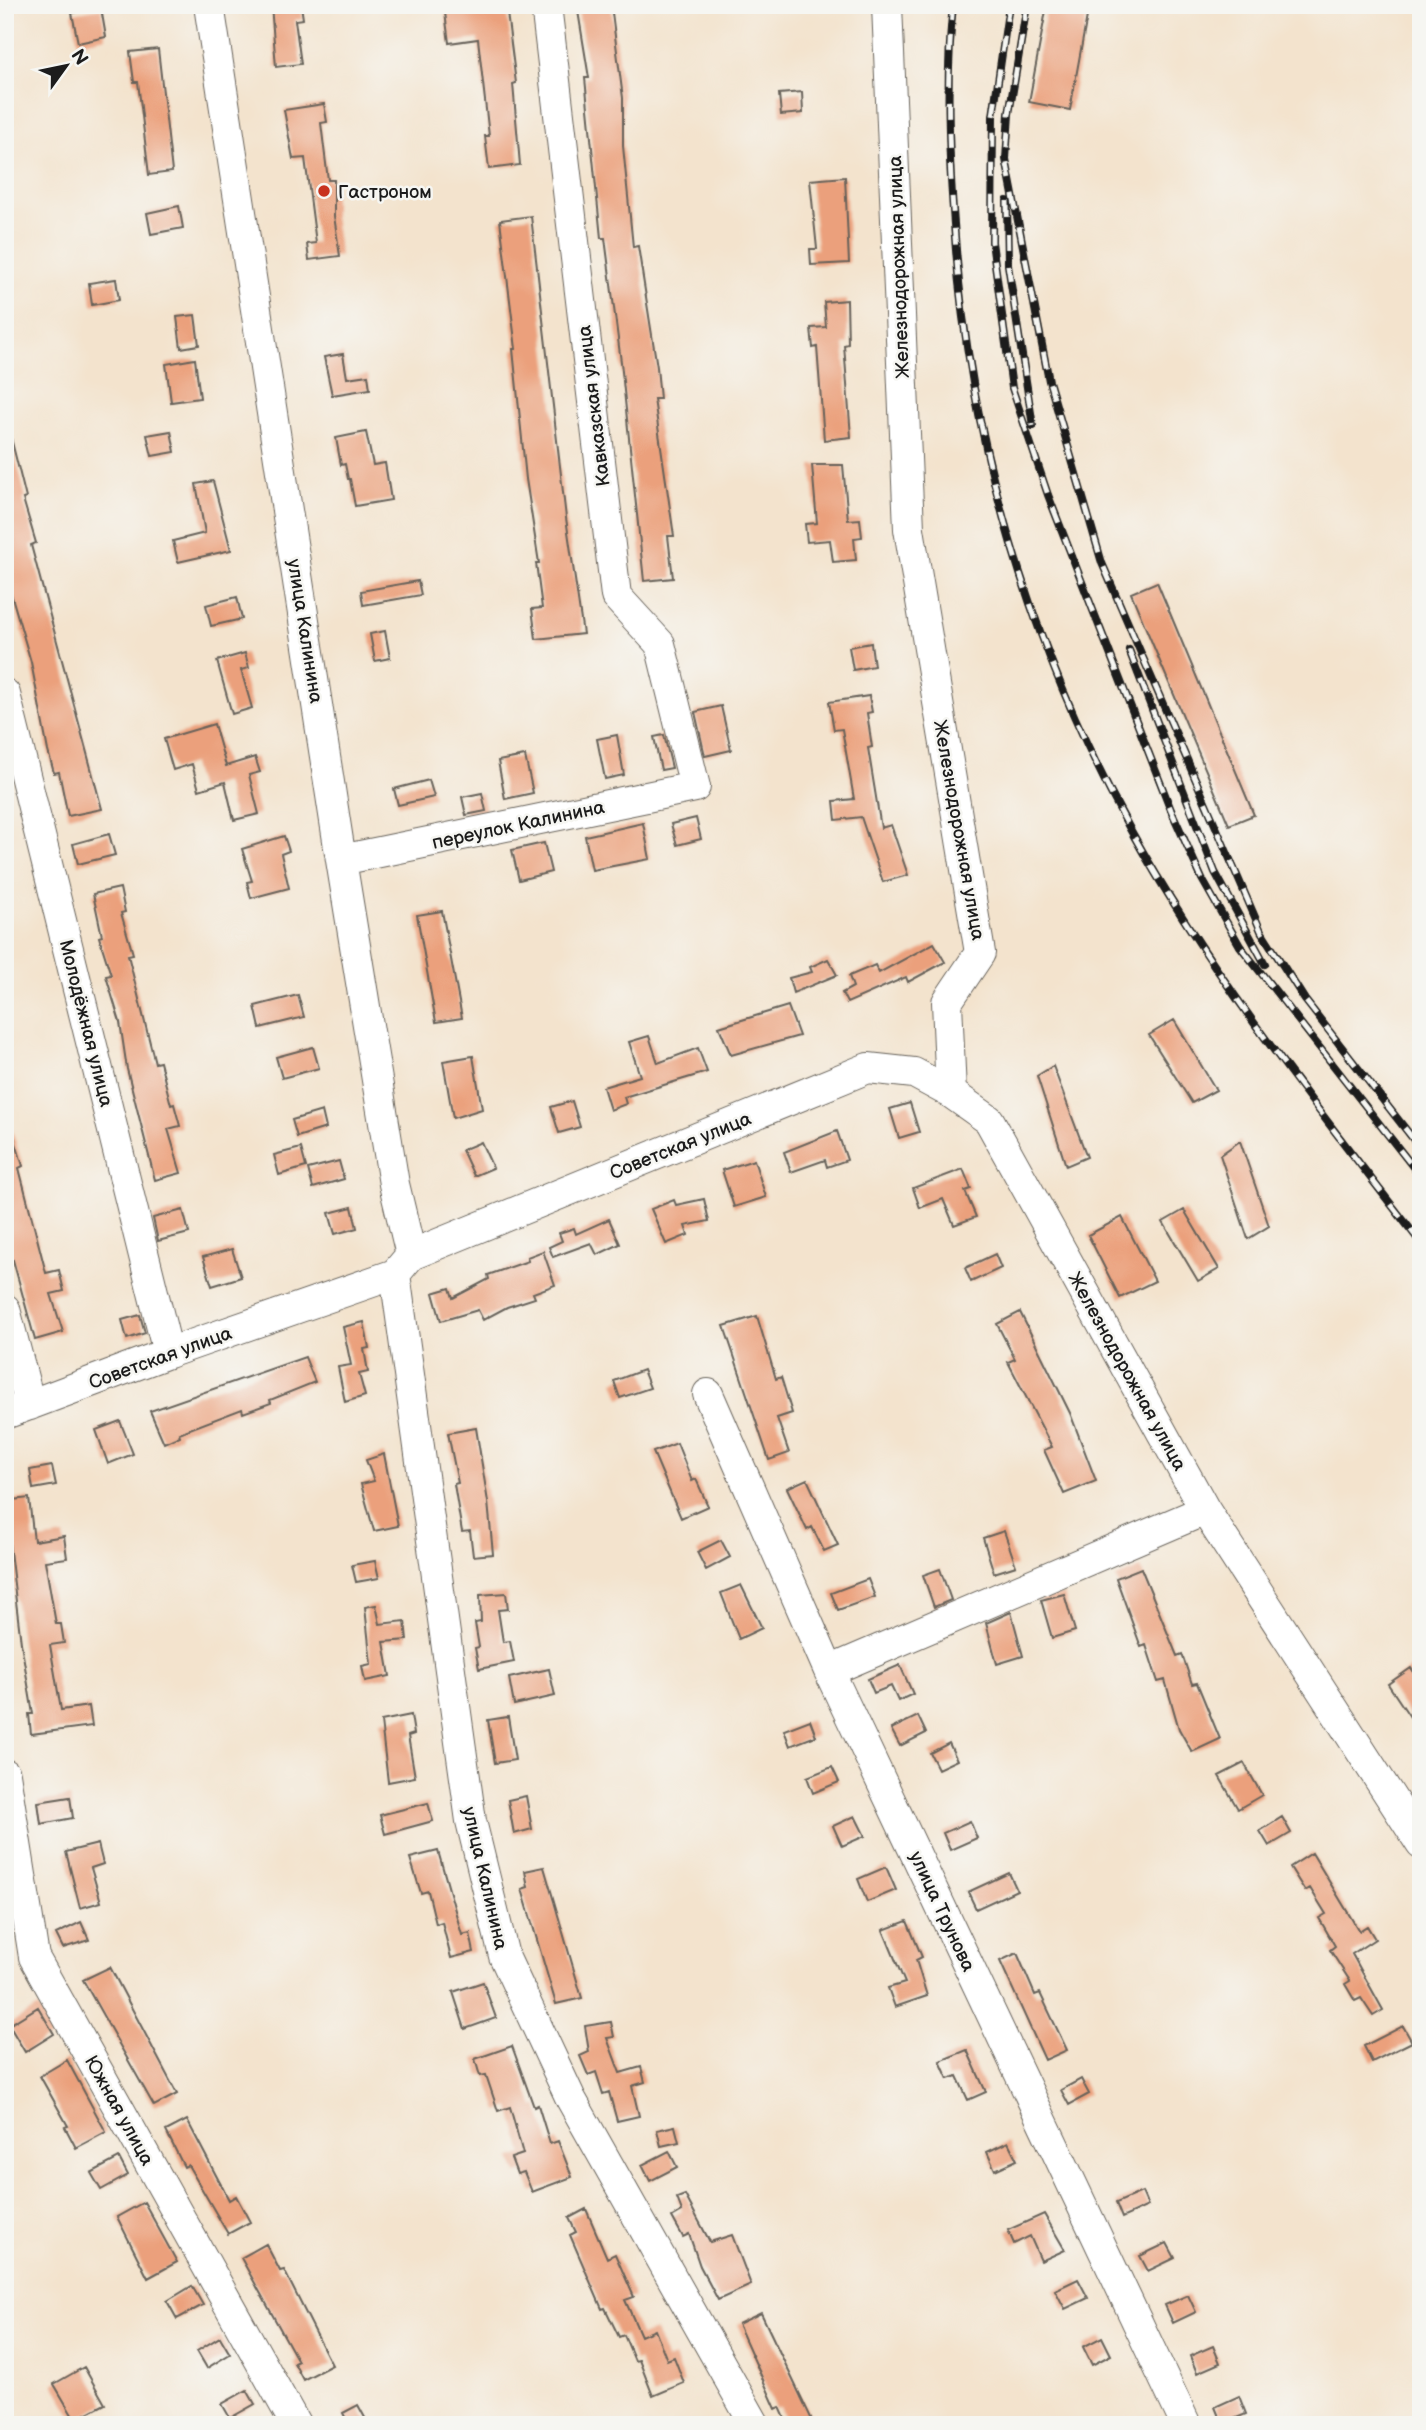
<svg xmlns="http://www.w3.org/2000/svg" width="1426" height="2430" viewBox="0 0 1426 2430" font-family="'Balsamiq Sans',sans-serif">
<rect width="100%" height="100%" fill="#f6f6f2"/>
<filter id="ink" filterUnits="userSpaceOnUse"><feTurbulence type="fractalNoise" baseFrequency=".0143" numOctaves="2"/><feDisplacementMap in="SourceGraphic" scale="14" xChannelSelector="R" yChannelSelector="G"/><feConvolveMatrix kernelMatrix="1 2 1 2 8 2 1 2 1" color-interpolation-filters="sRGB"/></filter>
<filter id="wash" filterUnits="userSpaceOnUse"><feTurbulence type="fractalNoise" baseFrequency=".00686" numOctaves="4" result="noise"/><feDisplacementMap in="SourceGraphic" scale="28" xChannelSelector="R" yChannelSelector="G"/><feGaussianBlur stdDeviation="1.57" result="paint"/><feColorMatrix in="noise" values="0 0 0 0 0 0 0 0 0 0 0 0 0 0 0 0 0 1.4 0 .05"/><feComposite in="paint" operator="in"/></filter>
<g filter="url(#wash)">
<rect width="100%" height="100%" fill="#f3e3cd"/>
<g id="blocks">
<path fill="#eba07c" d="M271 5H301L303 19 295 20 301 64 276 67Z
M444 5H506L516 83 513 84 520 165 489 169 485 136H489L478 39 449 43Z
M577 5H611L623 98V146L633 247 638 246 657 367 660 399H654L674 536H668L673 578 644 581 621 362 605 238H601L585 78H589Z
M1047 5H1089L1070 110 1029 102Z
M101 8 106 37 78 43 72 13Z
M158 49 172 172 149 175 138 82H134L130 52Z
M802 92 803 113 781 115 779 94Z
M324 104 327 122 321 123 328 180H334V216L340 256 309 260 307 244 316 243 305 158 293 159 284 110Z
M845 177 849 263 811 265 810 249H817L810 180Z
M179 206 183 228 151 234 147 213Z
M531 216 566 518 583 634 536 639 532 609 542 608 536 563H539L526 479 513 349H516L500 220Z
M116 279 119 300 92 305 89 283Z
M847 300 848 344 844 345 851 437 824 440 817 347 813 348 811 328 826 327 824 302Z
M195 315 199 345 181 348 177 317Z
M343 354 347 378 368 375 370 389 332 395 324 357Z
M195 359 200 398 171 402 166 364Z
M171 431 175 452 152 456 147 435Z
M366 432 373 465 385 463 391 500 355 506 350 479H348L345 464 341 465 336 438Z
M5 438H11L26 498 23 499 36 543 31 545 102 809 68 816 59 772 54 773 48 751 31 662 5 573Z
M812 465H843L848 520 860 519 862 537 854 538 856 560 833 562 830 540 807 542 805 524 817 523Z
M213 481 231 550 178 562 173 541 205 533 196 484Z
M418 581 421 595 363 605 361 591Z
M1157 582 1254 815 1229 825 1131 593Z
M237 597 242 619 211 626 206 605Z
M385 631 390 658 375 661 370 634Z
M871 643 874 666 853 670 849 647Z
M245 653 249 668 241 670 252 708 232 714 217 661Z
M869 696 872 712 867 713 872 747 868 748 881 828 891 825 908 875 883 882 861 817 836 820 834 801 854 799 842 729 834 730 829 702Z
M721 706 731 750 705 756 695 712Z
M214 724 226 766 255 757 260 772 249 775 259 814 234 820 225 782 199 790 192 764 173 770 164 739Z
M617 735 624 775 605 779 597 739Z
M664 735 672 768 661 770 654 737Z
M525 756 533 793 505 799 498 761Z
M429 780 434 797 398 805 394 789Z
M482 793 486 811 466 815 462 797Z
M696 818 701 839 677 845 671 824Z
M643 823 650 859 592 870 585 836Z
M109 834 115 855 78 864 73 844Z
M284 836 289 851 281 854 289 888 251 898 247 882 252 881 242 849Z
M544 843 551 872 519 880 512 850Z
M120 888 125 912 121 913 133 954 128 955 155 1063 160 1062 171 1105 174 1104 180 1126 168 1129 181 1173 155 1180 127 1069 120 1022 106 976 111 975 99 937 102 936 93 894Z
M442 911 462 1018 436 1022 417 915Z
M934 943 945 962 908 982 906 977 847 1003 842 993 853 987 849 976 875 965 879 973Z
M828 959 837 975 793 993 789 978 812 972 810 967Z
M298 995 304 1017 260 1028 255 1006Z
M788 1006 799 1036 731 1055 719 1027Z
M1174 1020 1216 1090 1192 1103 1149 1035Z
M649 1036 658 1063 698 1048 707 1072 624 1097 626 1104 610 1110 603 1087 640 1076 629 1042Z
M313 1047 319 1068 282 1078 276 1057Z
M473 1056 482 1109 453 1118 443 1061Z
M1053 1066 1087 1157 1066 1166 1037 1076Z
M572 1101 580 1127 559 1133 551 1107Z
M910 1103 919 1132 899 1138 890 1109Z
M322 1111 326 1128 297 1137 292 1120Z
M5 1121H9L23 1166 19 1168 46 1273 59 1270 64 1291 51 1294 63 1332 35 1340 13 1260 10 1261 5 1246Z
M837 1131 847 1160 827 1167 825 1160 791 1172 784 1152Z
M1240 1141 1269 1226 1248 1239 1220 1155Z
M481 1142 493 1168 474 1176 462 1150Z
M301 1148 306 1167 279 1175 274 1155Z
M754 1160 766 1197 734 1207 722 1170Z
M339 1161 344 1179 313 1188 308 1169Z
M963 1169 971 1189 965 1191 976 1217 954 1225 943 1199 920 1208 913 1188Z
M704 1199 709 1221 685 1226 688 1235 666 1244 651 1209 674 1200 676 1205Z
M352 1207 357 1228 335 1234 329 1213Z
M183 1210 189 1233 158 1241 153 1218Z
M1184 1210 1219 1269 1198 1281 1163 1222Z
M1122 1217 1155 1281 1120 1298 1088 1235Z
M609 1219 620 1244 597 1255 591 1243 553 1257 549 1247 562 1241 559 1233 574 1228 576 1234Z
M232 1249 241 1277 212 1286 203 1257Z
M543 1251 555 1285 533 1293 535 1298 507 1307 483 1320 478 1310 441 1321 433 1293 450 1288 453 1298 489 1279 488 1275 528 1261 527 1257Z
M995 1254 1001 1268 971 1282 965 1268Z
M1020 1312 1070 1413 1096 1481 1064 1494 1044 1450 1052 1447 1008 1362 1015 1359 997 1324Z
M140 1315 145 1333 127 1339 122 1320Z
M757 1316 776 1379 781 1377 792 1413 777 1418 789 1453 769 1460 724 1326Z
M364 1322 369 1348 364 1349 368 1372 359 1374 365 1396 345 1402 338 1367 351 1365 343 1327Z
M305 1357 315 1382 270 1400 271 1403 243 1413 242 1409 179 1433 180 1436 164 1443 150 1411Z
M643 1370 650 1388 620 1398 614 1381Z
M120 1421 133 1454 108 1464 96 1430Z
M476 1428 488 1502 493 1554 473 1556 470 1531 462 1532 454 1484 458 1483 448 1433Z
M677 1443 692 1481 696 1479 708 1506 681 1518 653 1452Z
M384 1454 398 1526 374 1531 361 1484 374 1481 366 1460Z
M52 1466 56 1485 33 1489 30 1470Z
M807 1479 838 1545 824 1551 812 1527 807 1530 787 1488Z
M29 1498 34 1541 64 1536 67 1558 45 1561 56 1624H61L64 1643 50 1645 61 1710 89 1706 92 1726 31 1734 29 1714H33L21 1643 5 1509V1501Z
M1004 1531 1016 1566 994 1573 983 1538Z
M721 1540 730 1557 706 1570 697 1552Z
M375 1561 379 1578 356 1582 352 1565Z
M1141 1568 1177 1656 1182 1654 1192 1684 1197 1683 1220 1739 1192 1752 1179 1729 1165 1680 1158 1682 1146 1645 1141 1647 1116 1578Z
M940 1569 951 1600 934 1607 923 1575Z
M868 1579 875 1597 838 1610 831 1593Z
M741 1585 762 1628 739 1639 721 1593Z
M506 1593 508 1609 498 1610 503 1642 510 1641 514 1662 479 1669 475 1648 479 1647 475 1623 481 1622 480 1595Z
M1064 1594 1075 1631 1052 1638 1041 1600Z
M376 1605 380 1624 405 1621 407 1640 384 1642 390 1676 365 1681 362 1666 371 1664 365 1607Z
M1011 1612 1023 1656 997 1664 986 1623Z
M900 1665 913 1694 898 1701 891 1686 874 1693 868 1679Z
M1411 1668 1421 1682V1710L1410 1717 1388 1684Z
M549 1669 555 1696 514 1705 509 1678Z
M411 1715 414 1734 408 1736 415 1777 388 1782 381 1721Z
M918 1716 926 1733 900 1746 891 1729Z
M508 1717 515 1760 495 1763 488 1720Z
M810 1720 816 1736 790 1746 784 1730Z
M949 1743 957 1760 938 1769 930 1753Z
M1244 1763 1262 1795 1238 1809 1219 1776Z
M832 1767 839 1782 813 1793 807 1777Z
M526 1796 532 1829 514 1834 508 1800Z
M70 1797 73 1818 41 1824 38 1802Z
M428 1803 433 1821 385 1834 380 1815Z
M855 1816 865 1836 842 1846 833 1826Z
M1282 1817 1291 1833 1269 1846 1260 1831Z
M970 1821 977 1838 950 1850 943 1833Z
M98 1844 103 1864 91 1868 101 1902 80 1908 66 1852Z
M438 1851 462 1935 470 1933 474 1952 451 1958 442 1922 436 1924 428 1891 421 1893 410 1858Z
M1312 1853 1359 1931 1367 1926 1375 1939 1352 1954 1383 2010 1373 2016 1361 1998 1355 2001 1345 1984 1350 1981 1330 1950 1335 1946 1319 1918 1326 1914 1310 1888 1305 1891 1290 1867Z
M544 1867 582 1998 556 2004 522 1889 528 1887 525 1871Z
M886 1867 896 1890 867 1902 858 1879Z
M1009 1873 1017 1890 976 1909 968 1892Z
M907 1921 922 1957 916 1960 927 1996 895 2007 888 1988 905 1983 883 1930Z
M81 1922 89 1940 63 1948 56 1934Z
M1017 1953 1035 1995 1040 1993 1067 2050 1045 2060 1000 1961Z
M110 1967 177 2094 154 2106 83 1980Z
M483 1982 496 2018 465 2029 453 1992Z
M38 2007 54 2034 25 2052 9 2025Z
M611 2022 614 2037 607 2038 620 2073 641 2067 645 2082 632 2086 639 2116 617 2121 609 2092 603 2094 596 2072 588 2075 580 2056 589 2052 585 2026Z
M1403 2026 1412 2042 1372 2062 1364 2046Z
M512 2046 534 2107 538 2105 550 2144 558 2141 572 2177 532 2192 524 2172 517 2174 511 2158 523 2154 510 2107 498 2111 486 2075 480 2076 475 2059Z
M967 2050 986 2092 968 2100 957 2076 948 2079 940 2061Z
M67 2060 106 2132 76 2148 65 2127 68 2126 40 2076Z
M1081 2079 1089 2094 1069 2105 1061 2090Z
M187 2120 229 2200 236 2196 250 2222 228 2234 188 2165 184 2167 166 2131Z
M675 2126 679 2142 661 2146 657 2130Z
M1008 2142 1017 2160 995 2170 987 2152Z
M669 2151 677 2167 650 2181 642 2165Z
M119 2158 128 2175 101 2190 91 2173Z
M1142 2192 1148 2206 1122 2218 1116 2203Z
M685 2195 710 2242 732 2235 751 2285 718 2300 700 2266 689 2234 683 2237 672 2217 682 2211 677 2198Z
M144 2202 177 2262 148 2278 117 2217Z
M586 2209 607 2258 615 2254 634 2297 625 2300 641 2336 655 2330 667 2360 674 2357 684 2383 653 2396 639 2360 635 2361 624 2335 619 2337 605 2308 602 2309 570 2235 576 2232 569 2218Z
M1044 2214 1065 2250 1041 2261 1030 2236 1014 2244 1008 2230Z
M1167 2243 1175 2258 1148 2271 1140 2256Z
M266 2244 280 2271 284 2270 332 2365 303 2380 294 2363 298 2361 241 2258Z
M1078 2279 1088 2298 1065 2309 1055 2290Z
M192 2286 203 2305 177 2319 167 2301Z
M1188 2295 1196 2312 1173 2323 1165 2305Z
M761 2313 812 2420 802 2425H788L780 2407 776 2409 738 2324Z
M220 2337 230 2354 207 2368 197 2351Z
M1102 2337 1111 2355 1092 2365 1083 2347Z
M1213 2346 1220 2363 1197 2373 1190 2356Z
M84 2367 105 2404 75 2420 54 2384Z
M247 2390 255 2404 230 2418 222 2404Z
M1239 2396 1246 2414 1222 2424 1215 2407Z
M358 2405 369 2425H349L343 2413Z"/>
</g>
</g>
<g filter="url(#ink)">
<use href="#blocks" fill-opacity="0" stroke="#67625a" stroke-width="2"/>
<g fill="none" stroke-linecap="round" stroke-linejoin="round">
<defs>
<path id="minor" d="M209 5 341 860 394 1184 411 1255
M887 5 909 529 980 953 947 1002 951 1093
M5 694 168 1353
M341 860 695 787 660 644 616 596 546 5
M395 1274 411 1255 868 1068 914 1073 951 1093 989 1120 1205 1510 1421 1844
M395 1274 471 1821 504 1956 571 2099 755 2425
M5 1309 30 1405
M708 1394 829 1671 1186 2425
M5 1414 168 1353 395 1274
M829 1671 1205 1510
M5 1774 34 1957 296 2425"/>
</defs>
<use href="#minor" stroke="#67625a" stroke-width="32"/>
<use href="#minor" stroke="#fff" stroke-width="30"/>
<defs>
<path id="rail" d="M953 5C945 82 949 161 955 237 970 445 1030 647 1130 829 1211 976 1319 1111 1421 1243
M1009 5 993 116 992 242 1012 388 1048 495 1171 810 1202 879 1240 946 1421 1177
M1027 5 1009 114 1006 159 1049 381 1102 563 1261 931 1305 1000 1421 1149
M1007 201 1008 265 1033 426
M1129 650 1215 872 1265 964"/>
</defs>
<use href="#rail" stroke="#1c1c1c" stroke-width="8"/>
<use href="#rail" stroke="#f6f6f2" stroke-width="5" stroke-dasharray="16" stroke-linecap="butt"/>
</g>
</g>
<circle fill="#c8321e" stroke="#f6f6f2" stroke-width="2.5" cx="324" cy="191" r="7"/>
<g text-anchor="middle" stroke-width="5" stroke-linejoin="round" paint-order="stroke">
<g font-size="19" fill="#1c1c1c" stroke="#f6f6f2" text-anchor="start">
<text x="338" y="198">Гастроном</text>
</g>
<g font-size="19" fill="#1c1c1c" stroke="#f6f6f2">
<text transform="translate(898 267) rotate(-92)" y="7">Железнодорожная улица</text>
<text transform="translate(593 406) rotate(-97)" y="7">Кавказская улица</text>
<text transform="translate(306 631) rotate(81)" y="7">улица Калинина</text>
<text transform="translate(518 824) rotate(-12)" y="7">переулок Калинина</text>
<text transform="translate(960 830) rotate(80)" y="7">Железнодорожная улица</text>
<text transform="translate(87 1023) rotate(76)" y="7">Молодёжная улица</text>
<text transform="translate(680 1145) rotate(-22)" y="7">Советская улица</text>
<text transform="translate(160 1357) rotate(-20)" y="7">Советская улица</text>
<text transform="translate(1128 1371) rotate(61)" y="7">Железнодорожная улица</text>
<text transform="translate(486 1878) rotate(77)" y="7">улица Калинина</text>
<text transform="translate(943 1911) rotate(65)" y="7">улица Трунова</text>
<text transform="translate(120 2110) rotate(61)" y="7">Южная улица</text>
</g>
</g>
<rect width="1426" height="2430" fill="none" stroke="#f6f6f2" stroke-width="28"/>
<g transform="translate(66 66) rotate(57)" stroke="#f6f6f2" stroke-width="5" paint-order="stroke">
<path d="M0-5L12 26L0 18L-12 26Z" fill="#1c1c1c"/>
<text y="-10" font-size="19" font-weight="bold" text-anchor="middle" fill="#1c1c1c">N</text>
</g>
</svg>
